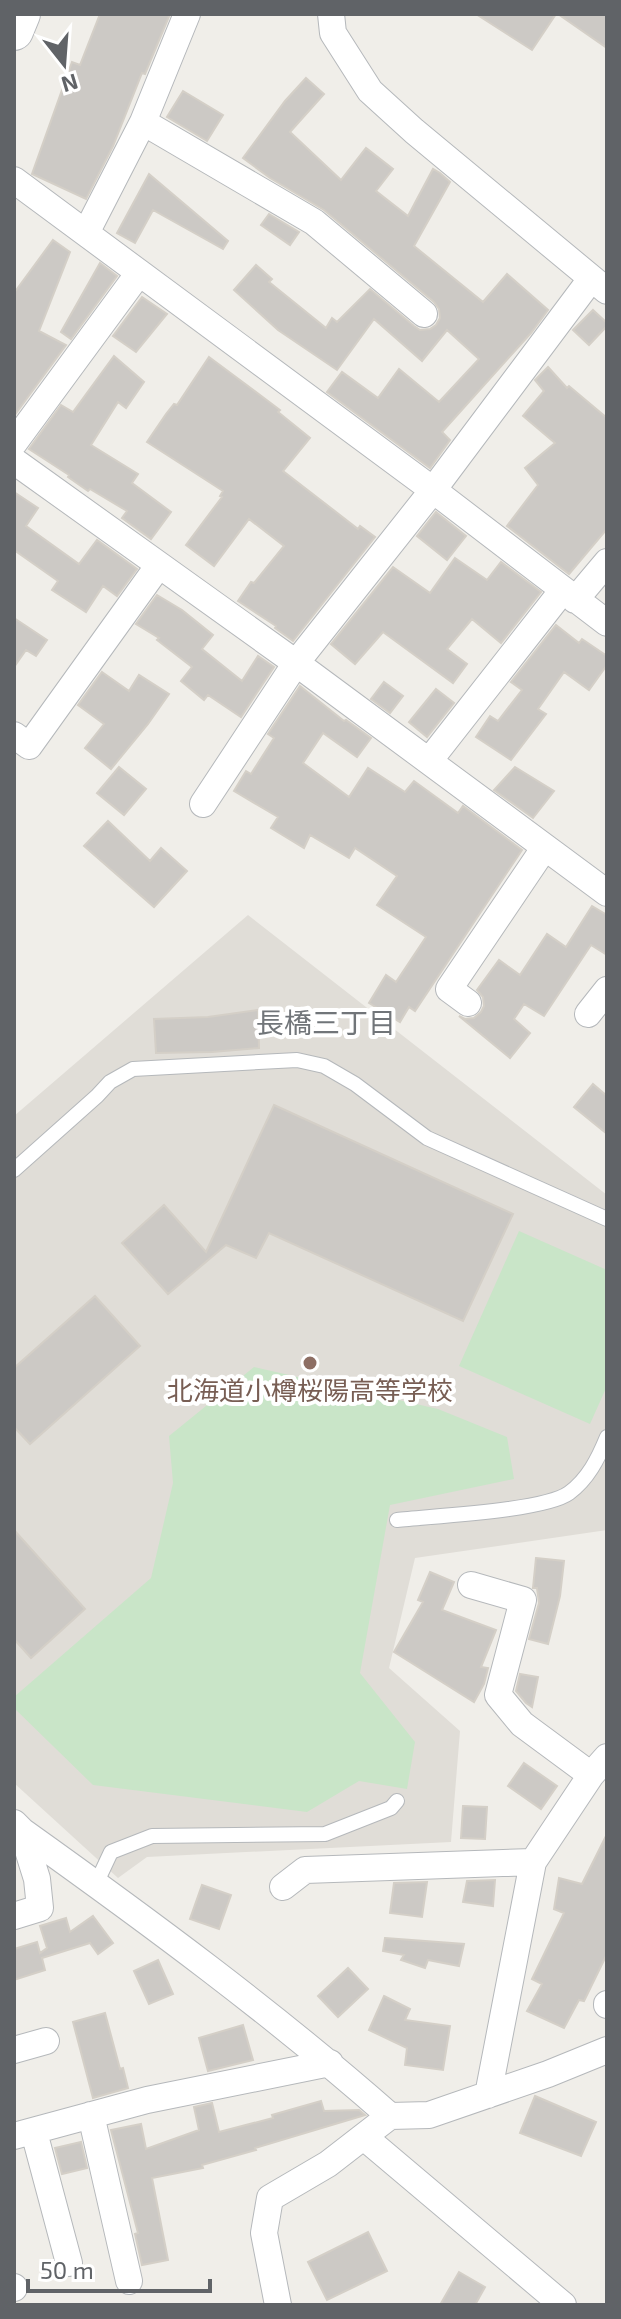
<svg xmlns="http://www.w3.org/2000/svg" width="621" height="2319" viewBox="0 0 621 2319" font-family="'Exo 2','Noto Sans JP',sans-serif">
<rect width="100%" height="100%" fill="#f0eee9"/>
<path fill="#e0ddd7" d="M248 915 607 1195V1530L415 1558 389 1668 460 1731 451 1842 147 1857 118 1878 14 1783V1116Z"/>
<path fill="#c9e5c8" d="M519 1231 607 1270V1386L590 1424 459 1366Z
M254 1367 438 1409 507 1437 514 1479 390 1505 360 1673 415 1742 407 1789 359 1781 307 1812 93 1785 14 1708V1697L151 1578 173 1483 169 1436Z"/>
<path fill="#ccc9c5" stroke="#d4cfc7" stroke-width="2" d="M100 14H170L145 74 142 73 113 146 86 199 32 174 72 62 80 65Z
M476 14H556L532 50Z
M558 14H607V48Z
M306 78 324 94 290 132 341 180 366 148 393 169 376 191 408 216 433 169 440 173 450 182 414 246 483 302 507 274 548 310 531 333 442 432 450 440 430 468 327 392 342 372 378 398 399 369 439 402 479 359 447 330 422 361 374 319 337 370 278 330 234 290 256 265 272 279 269 282 326 328 332 318 337 322 370 289 414 326 420 330 430 329 436 325 440 318 439 309 434 302 324 210 270 178 243 158 285 101Z
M183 91 223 115 207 141 167 117Z
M149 174 228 241 223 249 153 210 135 243 117 233Z
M269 214 299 232 290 245 261 225Z
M53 240 70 252 39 331 66 345 14 416V293Z
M100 263 117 276 71 339 61 332Z
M142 297 167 314 136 352 113 336Z
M593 310 607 323V326L589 345 573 330Z
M114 356 144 382 126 408 118 402 91 445 138 474 132 483 171 512 151 539 122 518 127 511 90 489 88 491 68 477 69 475 29 449 61 405 73 412Z
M209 357 280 410 278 412 310 438 283 471 358 529 360 526 375 537 293 641 275 628 276 626 238 601 251 582 254 583 284 546 249 519 214 566 186 545 222 497 220 496 223 491 147 442 166 414 174 404 177 405Z
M548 367 567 388 569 386 607 418V529L569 574 507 526 538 485 525 468 555 443 523 416 544 391 535 380Z
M14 492 38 508 26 526 79 564 97 540 137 569 117 596 103 586 86 612 52 590 58 581 14 550Z
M436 512 466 536 447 560 417 536Z
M455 558 487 580 501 562 541 592 501 643 472 619 447 649 467 664 453 683 383 632 355 664 331 644 393 567 430 593Z
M157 595 182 610 213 635 202 649 242 681 258 656 274 667 241 717 208 695 204 700 181 681 192 667 157 640 159 638 136 624Z
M14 618 47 640 36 656 26 650 14 667Z
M556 625 579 643 582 639 607 656V665L589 690 564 672 538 709 546 714 511 760 476 737 490 716 498 721 522 690 511 682Z
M102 672 129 691 139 675 169 694 148 724 111 769 85 748 104 724 78 705Z
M384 682 403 696 390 713 371 699Z
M300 686 344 721 346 720 371 738 357 757 323 733 303 763 349 797 368 768 405 792 414 781 458 813 463 806 522 850 415 1011 409 1007 400 1022 369 1003 386 975 396 982 426 937 377 905 397 876 355 848 349 858 310 835 304 848 271 828 278 817 234 791 246 771 251 774 274 738 268 734Z
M436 689 454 703 427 737 409 722Z
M119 767 146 789 124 815 97 793Z
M515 767 554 791 533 818 494 790Z
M108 821 150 861 161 848 187 871 154 907 84 846Z
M592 906 607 915V955L591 945 544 1016 524 1004 514 1019 530 1033 510 1058 459 1016 465 1019 474 1018 481 1012 484 1006 483 997 477 990 499 960 520 975 547 934 566 947Z
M258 1010 259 1048 212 1052 156 1053 154 1019 208 1017Z
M593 1084 607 1096V1134L574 1107Z
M274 1105 513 1214 463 1321 269 1233 256 1258 226 1245 168 1294 122 1243 164 1205 206 1252Z
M95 1296 140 1346 30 1444 14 1427V1368Z
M14 1530 85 1609 31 1658 14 1639Z
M536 1558 564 1561 560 1596 548 1644 529 1639 539 1603 537 1588H533Z
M430 1572 454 1582 442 1610 496 1630 481 1667 488 1668 484 1684 474 1702 394 1652 423 1602 418 1600Z
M520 1674 538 1677 532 1707 526 1703 516 1691Z
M524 1763 557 1786 541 1809 508 1786Z
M463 1806 487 1807 485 1839 461 1838Z
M607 1834V1954L584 2001 579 2000 564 2028 527 2011 542 1984 532 1979 564 1913 554 1909 559 1878 582 1884Z
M495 1880 493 1906 463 1902 467 1881Z
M427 1882 422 1917 390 1913 394 1883Z
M202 1885 231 1895 219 1929 190 1919Z
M93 1916 113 1943 98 1954 90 1943 42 1958 45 1970 14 1980V1949L37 1942 40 1953 47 1948 40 1926 66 1918 70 1932Z
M385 1938 464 1944 459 1966 428 1960 425 1968 401 1960 404 1955 383 1951Z
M158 1960 173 1994 149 2004 134 1971Z
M348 1968 368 1989 338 2017 318 1996Z
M384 1996 410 2009 405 2020 450 2026 443 2070 405 2065 407 2048 369 2030Z
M105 2013 120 2069 123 2068 128 2088 93 2098 73 2022Z
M243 2025 253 2060 208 2071 199 2038Z
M535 2096 596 2122 581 2156 520 2133Z
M321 2101 324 2111 359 2110 365 2115 255 2148 256 2150 202 2165 203 2168 152 2178 168 2260 142 2265 135 2234 138 2233 111 2130 141 2124 146 2149 199 2130 194 2107 212 2103 219 2132 273 2118 272 2115Z
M81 2142 87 2168 62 2174 55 2148Z
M368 2232 387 2271 327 2300 308 2262Z
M459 2272 485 2287 475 2305H440Z"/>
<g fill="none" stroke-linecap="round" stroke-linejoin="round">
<defs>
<path id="lane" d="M14 1170 97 1096 110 1082 133 1069 297 1060 324 1066 355 1084 427 1138 607 1219
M397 1520C432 1516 544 1511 569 1493 588 1479 598 1459 607 1437
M96 1884 111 1852 152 1836 325 1834 391 1808 397 1801"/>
<path id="street" d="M331 14 333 33 370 91 414 131 607 291
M143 122 314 222 424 314
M14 180 433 490 607 623
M86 233 143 122 187 14
M14 443 139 273
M14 461 296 663 607 893
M575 600 607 562
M14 735 29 746 159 565
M429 761 563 590
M203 804 296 663 433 490 591 279
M468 1003 449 989 545 847
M588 1014 607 990
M471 1585 523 1600 498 1695 522 1724 591 1775
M14 1823 22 1831C148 1921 273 2013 390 2116
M283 1887 305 1870 533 1862
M14 1916 40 1908 37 1879 22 1831
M607 2004V2005
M14 2050 46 2041
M488 2095 533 1862 591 1775 607 1757
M91 2115 129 2281
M34 2132 69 2263
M14 2136 147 2100 330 2063
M364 2137 563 2305
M14 2287V2288
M278 2305 264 2233 270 2198 328 2164 390 2116 429 2115 548 2074 607 2050"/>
<path id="secondary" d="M14 31 21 14"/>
</defs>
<use href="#lane" stroke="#b5b8bb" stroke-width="16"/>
<use href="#street" stroke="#b5b8bb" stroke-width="28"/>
<use href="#secondary" stroke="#b4b7bb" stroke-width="40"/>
<use href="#lane" stroke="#fff" stroke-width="14"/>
<use href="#street" stroke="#fff" stroke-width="26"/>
<use href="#secondary" stroke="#fff" stroke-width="38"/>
</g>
<circle fill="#8d6e63" stroke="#fff" stroke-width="3" cx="310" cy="1363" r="8"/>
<g text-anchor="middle" stroke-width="8" stroke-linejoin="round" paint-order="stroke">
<g font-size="26" fill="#785e54" stroke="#fff">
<text x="310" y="1400">北海道小樽桜陽高等学校</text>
</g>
<g font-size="28" fill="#717579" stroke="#fff">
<text x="326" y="1033">長橋三丁目</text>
</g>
</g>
<rect width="621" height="2319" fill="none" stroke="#606367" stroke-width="32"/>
<g transform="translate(64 64) rotate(163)" stroke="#ffffff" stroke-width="6" paint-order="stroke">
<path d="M0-6L14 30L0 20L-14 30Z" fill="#606367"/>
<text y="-12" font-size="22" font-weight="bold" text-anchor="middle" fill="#606367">N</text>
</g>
<path d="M28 2279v12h182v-12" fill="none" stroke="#606367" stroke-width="4"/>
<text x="40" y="2279" font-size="24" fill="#606367" stroke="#ffffff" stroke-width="6" paint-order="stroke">50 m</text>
</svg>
